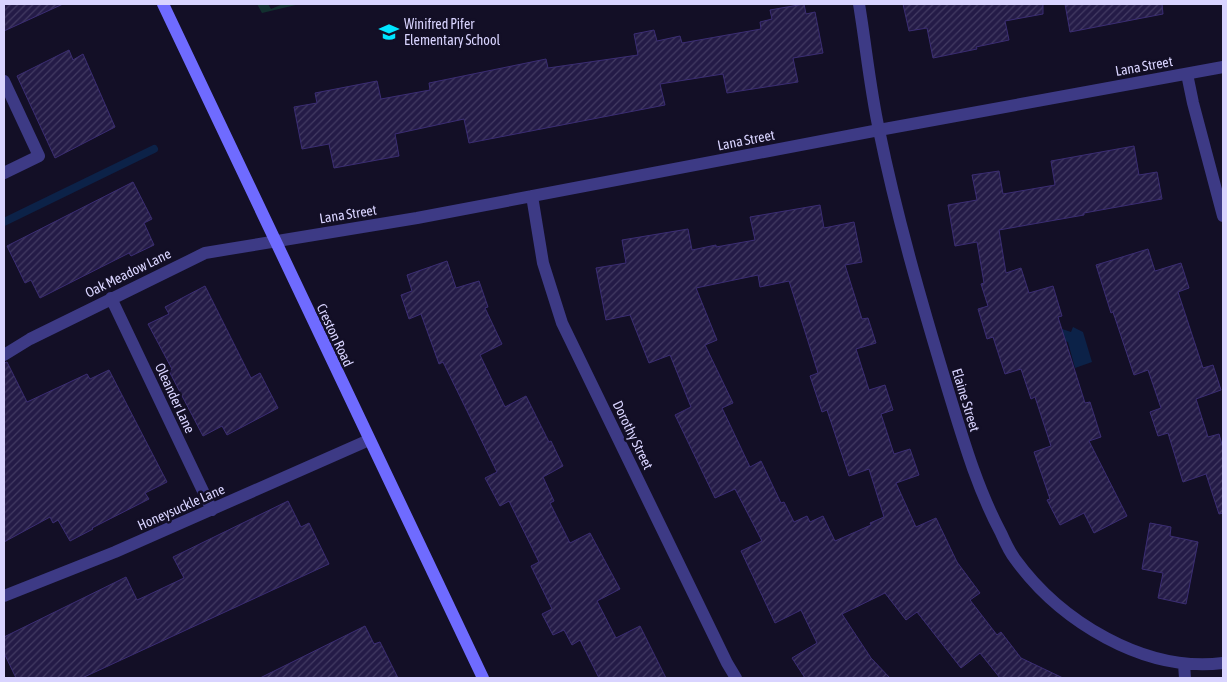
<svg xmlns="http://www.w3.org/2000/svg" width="1227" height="682" viewBox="0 0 1227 682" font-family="'Asap Condensed',sans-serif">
<defs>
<pattern id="building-hatch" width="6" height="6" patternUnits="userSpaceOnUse" patternTransform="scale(1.25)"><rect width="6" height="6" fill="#241b47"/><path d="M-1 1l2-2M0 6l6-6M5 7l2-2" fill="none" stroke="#433b63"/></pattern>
</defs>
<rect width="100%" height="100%" fill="#130f26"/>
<path fill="#12302f" d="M257 4H268L271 9 283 4H300L262 13Z"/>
<path fill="#0c2248" d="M1073 327 1083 332 1092 362 1075 368 1068 342 1057 338 1062 329 1071 332Z"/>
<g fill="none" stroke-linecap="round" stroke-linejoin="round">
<path stroke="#0c2248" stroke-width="8" d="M4 222 154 149"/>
</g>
<path fill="url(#building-hatch)" stroke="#3b2d73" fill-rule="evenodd" d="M4 4H63L4 31Z
M804 4 806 14 815 12 823 53 793 58 798 82 727 93 723 74 660 84 665 105 469 143 464 119 395 134 399 156 334 168 329 144 302 149 294 107 317 103 315 93 377 81 381 99 430 90 429 83 546 59 548 68 638 55 634 34 654 30 657 41 680 36 682 43 761 29 760 22 772 19 770 10Z
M903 4H1043V14L1005 21 1009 40 976 47 977 49 933 58 927 28 909 31Z
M1065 4H1162L1163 14 1070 32Z
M69 50 73 60 83 54 115 127 55 158 17 76Z
M1134 146 1139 175 1157 172 1162 199 1084 213V215L999 230 1006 273 1021 268 1029 293 1053 286 1062 316 1058 317 1085 403 1090 402 1101 437 1089 441 1127 516 1094 533 1084 513 1060 525 1047 500 1050 499 1034 452 1051 446 1035 397 1031 399 1021 369 1005 374 993 337 987 339 978 309 988 306 981 284 984 283 977 242 955 246 948 205 977 200 972 175 999 171 1003 194 1055 185 1051 161Z
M133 182 152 219 144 223 154 245 131 256 129 253 40 298 31 280 25 283 7 246Z
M820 205 824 228 854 222 862 262 845 265 862 319 868 318 876 343 856 349 869 390 885 385 893 410 881 414 894 454 910 449 919 475 896 483 916 527 936 518 957 562 980 593 970 600 997 635 1001 632 1021 658 1063 678H1000L980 653 961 668 917 612 906 620 885 593 842 614 871 658 890 678H805L792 658 817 643 801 610 775 623 741 551 762 541 735 489 715 498 675 415 691 407 670 355 649 363 630 315 606 320 596 268 626 263 622 240 688 229 692 250 716 245V247L755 240 750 217ZM758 275 760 287 789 281 818 373 810 376 822 412 827 410 849 476 869 469 884 517 870 523 871 525 835 541 823 516 810 522 807 516 794 522 784 502 781 503 761 461 750 467 722 408 733 403 705 345 717 340 696 288Z
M1148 249 1155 271 1181 263 1189 288 1178 292 1203 368 1213 365 1221 390 1196 399 1208 437 1219 434 1223 448V513L1219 514 1206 474 1183 482 1168 433 1158 436 1150 412 1161 408 1148 370 1134 375 1113 312 1111 313 1096 265Z
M447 261 456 288 479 281 488 307 485 308 502 344 480 355 505 407 526 396 549 442 551 441 563 466 543 477 554 501 550 503 570 543 590 533 620 589 597 601 616 638 640 626 666 678H599L580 640 572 645 564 630 553 635 542 614 552 609 531 566 539 562 509 501 500 506 485 478 497 472 443 362 439 364 421 314 409 319 401 295 412 291 407 275Z
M205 286 251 378 260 373 278 408 227 435 222 426 203 436 169 371 172 369 148 324 169 314 165 307Z
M7 362 27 402 87 374 90 379 109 370 167 482 145 493 149 499 92 528 93 529 70 541 58 520 53 523 50 517 4 542V363Z
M288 501 301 527 309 523 329 564 82 678H16L4 653V637L126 577 137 600 146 596 184 578 173 557Z
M1150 523 1171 527 1170 536 1198 542 1186 604 1158 598 1163 573 1142 569Z
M365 626 374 644 380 642 398 678H260Z"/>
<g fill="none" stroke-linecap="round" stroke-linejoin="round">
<path stroke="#3d3a85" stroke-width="12" d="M4 81 39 156 4 173"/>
<path stroke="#3d3a85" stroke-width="12" d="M859 4C866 46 870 89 879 130 897 218 922 304 948 390 963 439 977 488 1001 533 1005 542 1009 551 1015 559 1060 621 1144 673 1223 663
M1187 74 1193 103 1223 216
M532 196 543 263 562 323 727 663 736 678
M111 298 212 510
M4 355 30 339 205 253 417 218 879 130 1223 67
M4 596 115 552 369 440
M1184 664 1185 678"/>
<path stroke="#6f6bff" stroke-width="12" d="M163 4 483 678"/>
</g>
<defs>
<symbol id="school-bare" viewBox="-9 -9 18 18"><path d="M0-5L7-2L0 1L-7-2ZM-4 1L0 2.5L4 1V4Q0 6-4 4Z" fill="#00e5ff" stroke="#130f26" stroke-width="2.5" paint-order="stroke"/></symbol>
</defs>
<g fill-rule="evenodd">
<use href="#school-bare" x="375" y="18" width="28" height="28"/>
</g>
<g text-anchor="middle" stroke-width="5" stroke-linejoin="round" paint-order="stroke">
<g font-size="14" fill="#d9d4ff" stroke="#130f26" text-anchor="start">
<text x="404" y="29">Winifred Pifer<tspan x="404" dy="16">Elementary School</tspan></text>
</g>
<g font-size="14" fill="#d9d4ff" stroke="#130f26">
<text transform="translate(1144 66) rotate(-10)" y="5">Lana Street</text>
<text transform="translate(746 140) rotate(-11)" y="5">Lana Street</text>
<text transform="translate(348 214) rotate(-9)" y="5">Lana Street</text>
<text transform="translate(128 273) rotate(-26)" y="5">Oak Meadow Lane</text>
<text transform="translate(335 335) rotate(65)" y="5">Creston Road</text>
<text transform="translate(175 398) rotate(65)" y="5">Oleander Lane</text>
<text transform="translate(966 400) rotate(73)" y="5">Elaine Street</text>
<text transform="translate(633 435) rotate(64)" y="5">Dorothy Street</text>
<text transform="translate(181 507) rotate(-24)" y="5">Honeysuckle Lane</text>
</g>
</g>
<rect width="1227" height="682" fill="none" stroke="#d9d4ff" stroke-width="10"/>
</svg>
